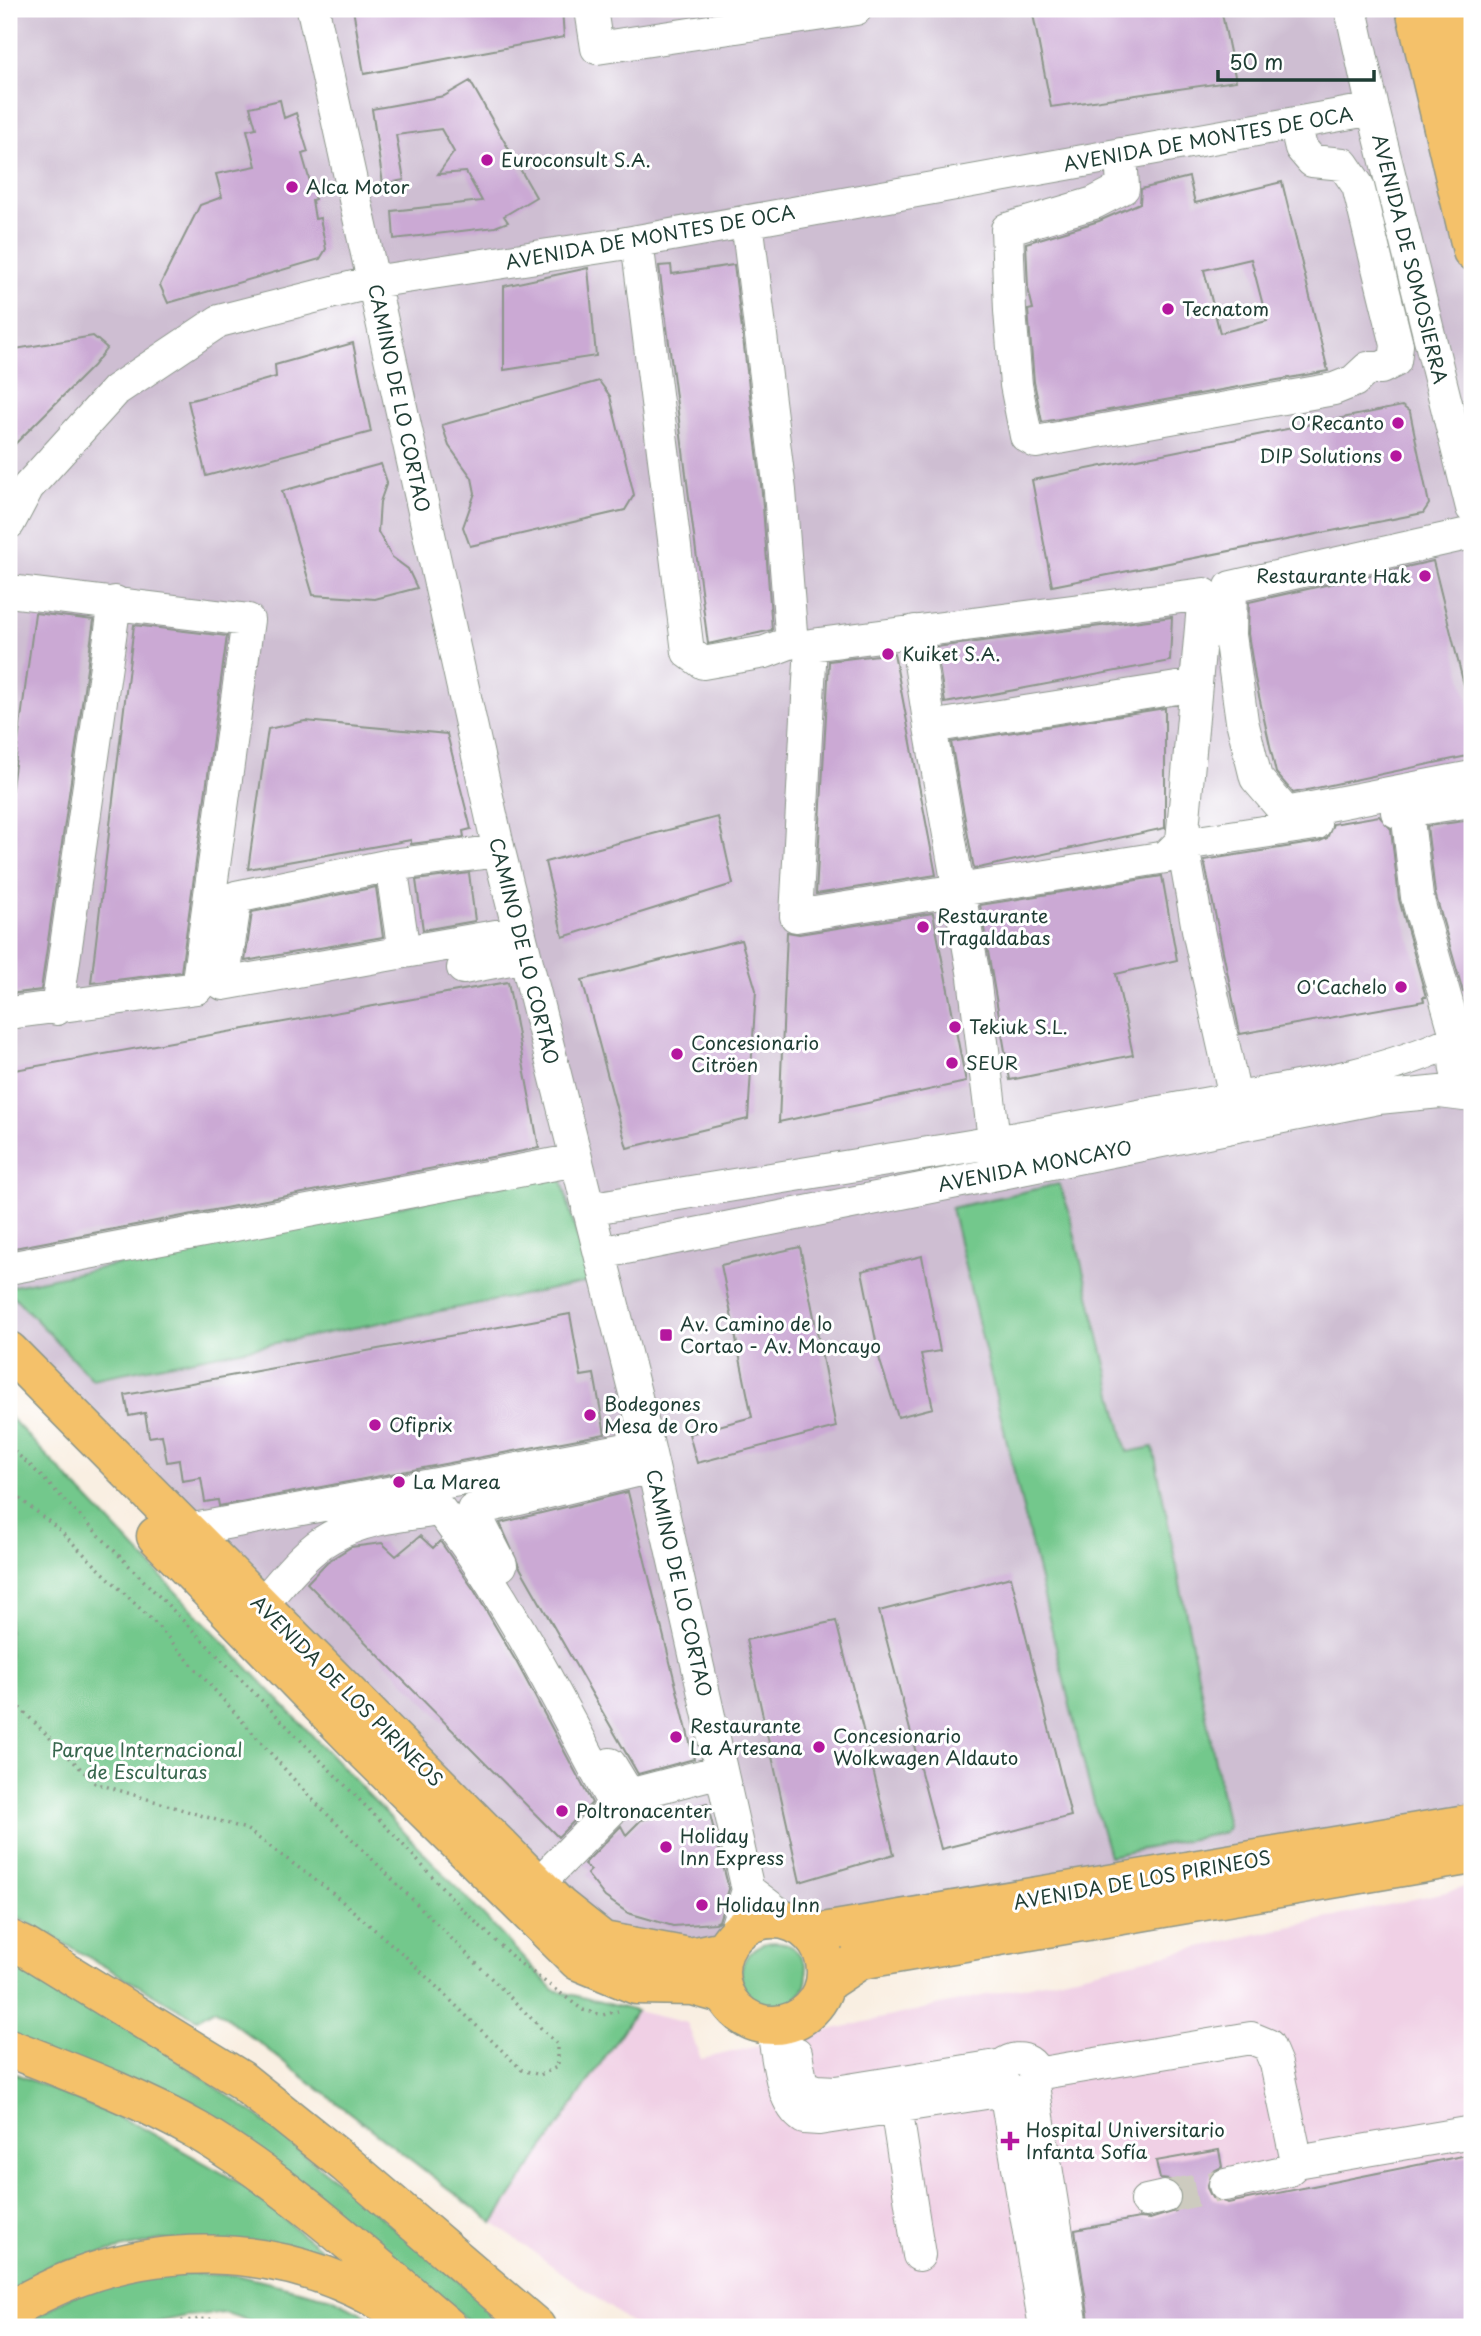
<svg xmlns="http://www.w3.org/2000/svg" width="1481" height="2336" viewBox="0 0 1481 2336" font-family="'Playpen Sans',sans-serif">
<rect width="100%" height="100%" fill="#fff"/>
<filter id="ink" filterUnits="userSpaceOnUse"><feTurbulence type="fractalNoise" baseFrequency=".0143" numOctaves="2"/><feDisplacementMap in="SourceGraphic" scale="14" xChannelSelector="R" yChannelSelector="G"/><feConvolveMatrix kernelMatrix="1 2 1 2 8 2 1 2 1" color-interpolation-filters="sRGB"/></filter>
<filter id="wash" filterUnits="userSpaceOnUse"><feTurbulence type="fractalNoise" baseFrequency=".00686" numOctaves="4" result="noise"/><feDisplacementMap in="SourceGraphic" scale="28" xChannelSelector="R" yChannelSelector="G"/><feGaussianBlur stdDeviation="1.57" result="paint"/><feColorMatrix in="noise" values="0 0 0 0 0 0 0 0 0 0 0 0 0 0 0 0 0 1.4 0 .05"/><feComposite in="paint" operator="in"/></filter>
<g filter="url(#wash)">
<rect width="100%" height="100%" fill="#f9efe2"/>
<path fill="#f0d0e5" d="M1472 1886V2327H637L493 2223 636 2011 687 2023 701 2059Z"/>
<path fill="#cebed2" d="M9 9H1415L1472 251V1823L811 1934 786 1920 754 1922 689 1957 603 1941 9 1351Z"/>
<path fill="#73c88c" stroke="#498260" stroke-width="2" d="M560 1173 589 1282 92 1379 9 1291V1287Z
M1059 1184 1068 1208 1127 1452 1153 1447 1228 1827 1225 1832 1109 1856 1088 1781 951 1208Z
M9 1416 554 1990 636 2011 493 2223 215 2009 197 2019 9 1912Z
M741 1975a33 33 0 1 1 66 0a33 33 0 1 1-66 0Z
M9 1961 161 2048 264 2121 515 2327H475L366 2235 9 2033Z
M9 2071 139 2126 238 2182 338 2263 160 2240 51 2265 9 2292Z
M145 2273 237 2275 332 2298 388 2327H268L226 2313 186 2316 133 2327H20L69 2297Z"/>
<g id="blocks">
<path fill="#cba9d4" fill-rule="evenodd" d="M353 9H562L564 37 364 74Z
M1032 9H1221L1236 81 1051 107Z
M470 81 536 197 504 216 508 222 495 227 394 239 392 211 482 201 466 172 438 174 454 152 441 129 396 135 404 180 383 184 372 109 444 96Z
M280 100 284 118 296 113 308 152 302 154 315 199 312 200 315 219 320 218 326 249 320 259 168 303 160 285 200 205 222 197 216 174 256 166 247 130 256 128 250 107Z
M1189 177 1195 203 1282 182 1328 371 1042 422 1034 382 1028 310 1033 309 1028 288 1026 243 1099 221 1140 203 1141 189ZM1251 259 1267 321 1220 333 1204 270Z
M671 265 672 274 734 265 762 493 772 630 708 644 659 266Z
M588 268 596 356 504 370V286Z
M93 336 107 348 93 366 9 450V350Z
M353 343 371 432 206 476 188 401 276 377 275 365Z
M599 381 610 396 634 495 625 510 470 546 463 527 475 493 472 478 449 446 442 425Z
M1402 406 1410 412 1429 504 1423 513 1052 586 1032 480Z
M381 464 387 482 380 502 378 532 392 557 408 569 417 588 375 599 313 595 282 491Z
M1433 561 1472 717V755L1293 793 1276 773 1255 678 1248 634 1249 602Z
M35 613 94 620 41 990 9 994V810Z
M1172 617 1170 661 945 703 936 647Z
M134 625 227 636 181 972 91 983Z
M894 653 936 875 816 894 829 661Z
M1165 708V828L974 869 951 742Z
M305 721 447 734 471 829 463 831 464 837 411 844V840L248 869 268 729Z
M1379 816 1391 829 1399 899 1426 997H1423L1424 1001 1240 1034 1204 860 1318 842 1327 838 1333 824Z
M718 817 733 884 563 937 545 862Z
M1472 820V991L1463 992 1435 893 1427 826Z
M469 873 475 921 423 930 416 880Z
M1162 876 1177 960 1116 974 1133 1055 1010 1080 980 905Z
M376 887 383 937 245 961 252 912Z
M933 913 966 1082 779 1122 787 932 799 934Z
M741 940 756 990 748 1119 627 1148 582 980Z
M508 982 539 1148 9 1249V1071Z
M800 1247 836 1427 697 1463 689 1434 752 1417 721 1265Z
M922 1256 940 1351 921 1354 933 1408 898 1417 880 1361 862 1271Z
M570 1314 581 1376 594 1374 605 1434 219 1506 218 1500 205 1502 201 1478 182 1481 179 1460 167 1462 162 1435 149 1437 145 1413 129 1416 125 1395Z
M628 1492 694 1759 638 1774 519 1566 500 1523Z
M420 1536 433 1548 440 1541 474 1590 517 1663 592 1803 558 1837 307 1583 327 1562 351 1547 382 1543 396 1556Z
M1011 1577 1071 1816 941 1849 879 1611Z
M836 1621 894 1854 800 1882 746 1640Z
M707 1803 729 1889 719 1921 715 1923 673 1926 628 1913 605 1897 587 1874 591 1870 584 1864 621 1826 626 1835 641 1820Z
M1219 2150 1222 2167 1212 2172 1207 2188 1212 2198 1228 2203 1472 2154V2327H1090L1075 2230 1139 2218 1150 2219 1176 2211 1182 2202V2192L1170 2180 1160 2179 1156 2161Z"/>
</g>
</g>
<g filter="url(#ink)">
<use href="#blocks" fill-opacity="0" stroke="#8c968b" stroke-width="2"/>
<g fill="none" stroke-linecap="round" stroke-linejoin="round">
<path stroke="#cdcbbf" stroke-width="32" stroke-dasharray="32 16" stroke-linecap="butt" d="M1164 2197 1225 2185"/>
<defs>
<path id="minor" d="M313 9 499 851 648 1445 748 1890 734 1935
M591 9 597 48 856 9
M1351 9 1373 109 1472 508
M1121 154 1123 188 1094 203 1007 229 1010 311 1016 385 1026 436 1036 442 1334 389 1354 381 1368 368H1381L1395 361 1397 345 1358 186 1343 164 1312 161 1301 148 1295 123
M637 241 688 652 703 663 765 652 789 643 791 632 780 491 747 221
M9 523 28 487 116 390 219 321 373 282 621 244 1373 109
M1472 533 1231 587 1230 635 1242 721 1256 778 1286 813 1472 777
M9 591 248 620 197 988 9 1013
M915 631 930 727
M1397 812 1472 801
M1182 841 1166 857 796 916 811 645 1204 594 1182 841 1199 935 1235 1097
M1182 841 1191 843 1315 824
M391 865 404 952 519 932
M404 952 223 984 236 897 391 865 499 851
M463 968 525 956
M57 1009 115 602
M1472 1034 1457 1039C1454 1060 1452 1080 1472 1092
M997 1164 974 977 930 727 1196 685
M588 1209C786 1176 984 1146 1181 1108 1271 1091 1375 1079 1457 1039L1417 897 1407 811
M600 1253 1378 1098 1440 1092 1472 1096
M9 1268 576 1160
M188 1530 648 1445
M501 1565 473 1510 653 1467
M262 1604C282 1582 304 1552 331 1537 364 1518 404 1515 440 1510 510 1600 561 1706 615 1806L538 1884
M610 1764 629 1795 721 1771
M748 1890 786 1919
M772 2025C778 2051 779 2102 804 2118L819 2119 1005 2090 1045 2327
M796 2053 802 2086 816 2091 836 2092 1003 2065C1020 2051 1044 2064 1033 2086L1021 2093 1005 2090 1000 2081 1003 2065
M1036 2074 1251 2038 1268 2045 1276 2064 1297 2162 1472 2132
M1033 2086 1072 2327
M896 2107 919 2255
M1225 2185 1287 2171 1297 2162
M1146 2201 1164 2197"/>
<path id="major" d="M1415 9 1472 251
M1445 9 1472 126
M9 1351 559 1906 603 1941 689 1957 723 1950
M156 1536 366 1752 578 1961 636 1985 693 1986 725 1995
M720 1972a53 53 0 1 1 106 0a53 53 0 1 1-106 0Z
M811 1934 1472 1823
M825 1983 860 1960 1472 1855"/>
<path id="highway" d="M9 1939 22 1945 241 2080 347 2165 536 2327
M9 2048C73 2073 138 2097 198 2131 289 2185 368 2259 448 2327
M9 2311C137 2233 288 2235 412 2321"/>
</defs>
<use href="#minor" stroke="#8c968b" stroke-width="34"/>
<use href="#major" stroke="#8c968b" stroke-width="41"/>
<use href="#highway" stroke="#8c968b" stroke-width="41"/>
<path stroke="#8c968b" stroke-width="3.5" stroke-dasharray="2 5" stroke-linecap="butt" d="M9 1447 32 1467 394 1835 464 1911 517 1961 583 2010 603 2015 618 2011
M9 1490 57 1528 155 1623 306 1793 557 2044V2067L540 2075 522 2070 405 1956 329 1890 246 1829 95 1783 9 1697
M147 2327C177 2322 221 2312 249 2327"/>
<use href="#minor" stroke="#fff" stroke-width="32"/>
<use href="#major" stroke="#f4c16a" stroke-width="38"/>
<use href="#highway" stroke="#f4c16a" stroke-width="38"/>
</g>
</g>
<g fill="#b5179e" stroke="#fff" stroke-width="2.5">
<circle cx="487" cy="160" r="7"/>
<circle cx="292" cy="187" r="7"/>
<circle cx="1168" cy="309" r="7"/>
<circle cx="1398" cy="423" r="7"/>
<circle cx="1396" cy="456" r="7"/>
<circle cx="1425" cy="576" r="7"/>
<circle cx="888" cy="654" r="7"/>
<circle cx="923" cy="927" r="7"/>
<circle cx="1401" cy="987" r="7"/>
<circle cx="955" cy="1027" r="7"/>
<circle cx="677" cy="1054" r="7"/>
<circle cx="952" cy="1063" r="7"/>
<rect x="659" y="1328" width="14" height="14" rx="3.5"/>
<circle cx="590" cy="1415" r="7"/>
<circle cx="375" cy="1425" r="7"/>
<circle cx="399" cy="1482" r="7"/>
<circle cx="676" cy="1737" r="7"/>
<circle cx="819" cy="1747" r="7"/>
<circle cx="562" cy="1811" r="7"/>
<circle cx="666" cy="1847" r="7"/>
<circle cx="702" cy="1905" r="7"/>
<path d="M1006.5 2130.5h7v7h7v7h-7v7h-7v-7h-7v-7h7z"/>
</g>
<g text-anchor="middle" stroke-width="6" stroke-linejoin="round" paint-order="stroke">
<g font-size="19" fill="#1f3d34" stroke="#fff">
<text transform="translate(1208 139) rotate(-10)" y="7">AVENIDA DE MONTES DE OCA</text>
<text transform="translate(650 237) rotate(-10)" y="7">AVENIDA DE MONTES DE OCA</text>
<text transform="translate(1410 259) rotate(76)" y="7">AVENIDA DE SOMOSIERRA</text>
<text transform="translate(399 398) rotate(78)" y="7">CAMINO DE LO CORTAO</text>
<text transform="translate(524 951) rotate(76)" y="7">CAMINO DE LO CORTAO</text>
<text transform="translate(1035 1166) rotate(-11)" y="7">AVENIDA MONCAYO</text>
<text transform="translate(679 1583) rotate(77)" y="7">CAMINO DE LO CORTAO</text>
<text transform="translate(347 1691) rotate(45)" y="7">AVENIDA DE LOS PIRINEOS</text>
<text transform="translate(1142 1880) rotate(-10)" y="7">AVENIDA DE LOS PIRINEOS</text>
</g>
<g font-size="19" fill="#1f3d34" stroke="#fff" text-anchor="start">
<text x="501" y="167">Euroconsult S.A.</text>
<text x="306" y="194">Alca Motor</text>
<text x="1182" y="316">Tecnatom</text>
<text x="1384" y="430" text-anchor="end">O'Recanto</text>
<text x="1382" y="463" text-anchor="end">DIP Solutions</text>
<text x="1411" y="583" text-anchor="end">Restaurante Hak</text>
<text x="902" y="661">Kuiket S.A.</text>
<text x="937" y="923">Restaurante<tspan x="937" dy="22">Tragaldabas</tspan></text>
<text x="1387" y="994" text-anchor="end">O'Cachelo</text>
<text x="969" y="1034">Tekiuk S.L.</text>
<text x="691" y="1050">Concesionario<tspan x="691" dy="22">Citröen</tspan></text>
<text x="966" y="1070">SEUR</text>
<text x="680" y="1331">Av. Camino de lo<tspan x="680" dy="22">Cortao - Av. Moncayo</tspan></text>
<text x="604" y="1411">Bodegones<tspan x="604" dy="22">Mesa de Oro</tspan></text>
<text x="389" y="1432">Ofiprix</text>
<text x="413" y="1489">La Marea</text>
<text x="690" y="1733">Restaurante<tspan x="690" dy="22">La Artesana</tspan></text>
<text x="833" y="1743">Concesionario<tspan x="833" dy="22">Wolkwagen Aldauto</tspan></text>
<text x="576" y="1818">Poltronacenter</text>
<text x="680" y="1843">Holiday<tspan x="680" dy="22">Inn Express</tspan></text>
<text x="716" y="1912">Holiday Inn</text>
<text x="1026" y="2137">Hospital Universitario<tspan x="1026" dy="22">Infanta Sofía</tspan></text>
</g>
<g font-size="19" fill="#38674e" stroke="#fff">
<text x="147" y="1757">Parque Internacional<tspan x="147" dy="22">de Esculturas</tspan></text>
</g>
</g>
<rect width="1481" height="2336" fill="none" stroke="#fff" stroke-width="35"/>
<path d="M1218 70v10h156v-10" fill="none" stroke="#1f3d34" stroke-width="3.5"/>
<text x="1229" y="70" font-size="21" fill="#1f3d34" stroke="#ffffff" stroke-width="5" paint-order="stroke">50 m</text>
</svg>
